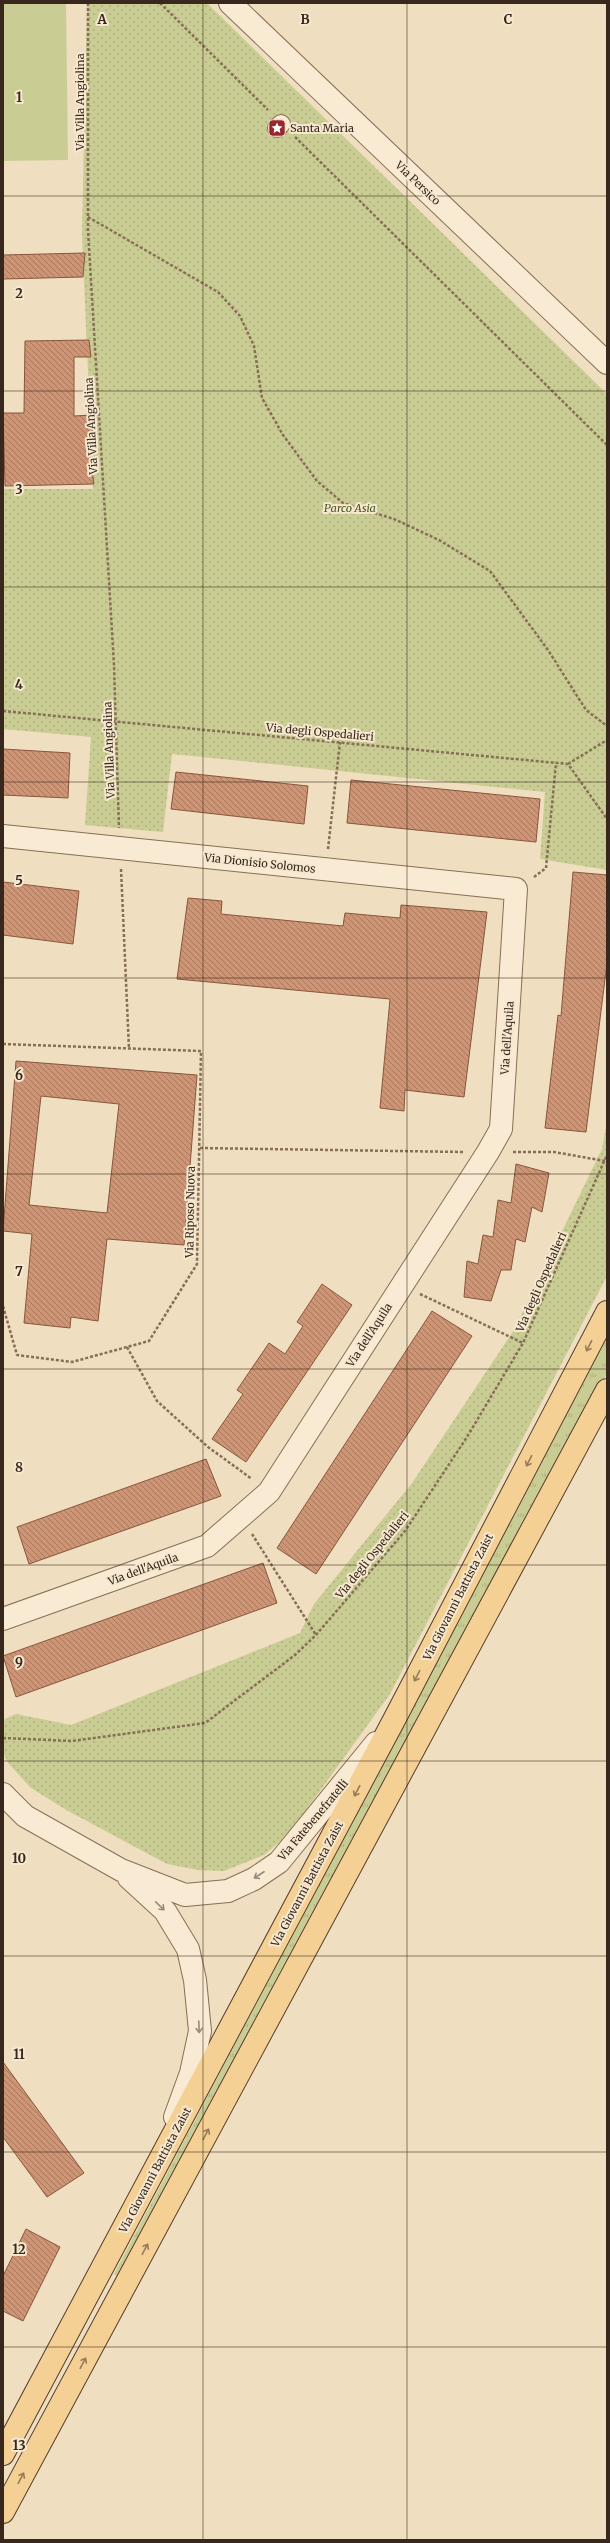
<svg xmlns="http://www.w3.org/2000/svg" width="610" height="2543" viewBox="0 0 610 2543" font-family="Merriweather,serif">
<defs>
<pattern id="grass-tufts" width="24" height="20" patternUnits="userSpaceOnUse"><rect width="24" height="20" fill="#cacd93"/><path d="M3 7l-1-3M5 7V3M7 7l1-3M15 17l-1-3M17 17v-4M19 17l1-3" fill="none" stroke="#aeb07e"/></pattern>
<pattern id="park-dots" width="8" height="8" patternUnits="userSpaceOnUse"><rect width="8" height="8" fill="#cacd93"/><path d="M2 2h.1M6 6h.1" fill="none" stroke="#aeb07e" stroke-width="1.8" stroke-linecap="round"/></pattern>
<pattern id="building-back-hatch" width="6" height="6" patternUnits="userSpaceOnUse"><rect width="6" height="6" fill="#ce9474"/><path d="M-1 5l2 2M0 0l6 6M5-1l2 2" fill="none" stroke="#a8795e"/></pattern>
</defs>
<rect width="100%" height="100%" fill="#efdebf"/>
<path fill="url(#grass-tufts)" d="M607 1338V1373L395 1775 119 2277 114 2274Z"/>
<path fill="url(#park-dots)" d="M87 3H207L607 394V870L540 859 545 792 172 754 163 832 85 825 91 737 3 729V489H93L82 233Z
M607 1121V1276L390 1694 288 1835 264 1855 224 1871 198 1870 167 1864 68 1811 31 1788 8 1763 3 1752V1720L16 1714 71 1725 300 1633 314 1604 412 1483 514 1330 602 1149Z"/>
<path fill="#cacd93" d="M3 3H66L68 160 3 161Z"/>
<path fill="url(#building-back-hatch)" stroke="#88563c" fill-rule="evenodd" d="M85 253 83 277 3 279V255Z
M89 340 91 357H74V416L93 415 92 436H87L94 484 5 486 3 413H24L25 341Z
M3 749 70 753 68 798 3 795Z
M176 772 308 786 304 824 171 809Z
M351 780 540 799 536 842 347 823Z
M573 872 607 875V963L586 1132 545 1128 558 1015 561 1016Z
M3 882 79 891 73 944 3 935Z
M188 898 222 901 221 914 343 926 345 913 400 918 401 905 487 912 464 1097 405 1090 404 1111 380 1108 390 999 177 979Z
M16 1061 197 1075 184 1245 107 1239 98 1321 71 1317 70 1328 24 1323 32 1234 3 1231ZM41 1096 119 1104 107 1213 29 1205Z
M516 1164 549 1173 542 1212 532 1207 525 1242 516 1239 511 1270H501L491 1301 464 1297 467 1261 478 1264 483 1235 493 1237 498 1200 511 1203Z
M322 1284 352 1305 246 1462 212 1439 243 1394 237 1390 269 1343 285 1354 303 1326 297 1322Z
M432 1311 472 1336 316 1574 277 1548Z
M206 1459 221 1496 29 1564 17 1527Z
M263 1563 277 1603 16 1697 3 1656Z
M3 2062 84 2173 47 2197 3 2137Z
M26 2229 60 2247 23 2321 3 2311V2276Z"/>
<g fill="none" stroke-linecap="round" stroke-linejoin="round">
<defs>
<path id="pedestrian" d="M277 128 281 124"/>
<path id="minor" d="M3 836 516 889 501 1129 488 1152 269 1492 207 1546 3 1619
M3 1794 25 1816 121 1870 185 1895 228 1891 254 1879 279 1862 376 1743
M129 1878 165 1911 188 1949 195 1980 200 2031 191 2073 175 2117"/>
<path id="tertiary" d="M230 3 607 363"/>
<path id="primary" d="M3 2454 394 1720 607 1312
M3 2512 607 1390"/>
</defs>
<use href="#pedestrian" stroke="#886e57" stroke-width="20"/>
<use href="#minor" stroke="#886e57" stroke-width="24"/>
<use href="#tertiary" stroke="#886e57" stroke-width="24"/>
<use href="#primary" stroke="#553d2c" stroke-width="24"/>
<path stroke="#886e57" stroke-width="2.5" stroke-dasharray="3 2" stroke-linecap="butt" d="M88 3V230L114 665 119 828
M160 3 268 110
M295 137 607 445
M88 217 218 292 240 316 254 346 262 398 283 435 317 481 343 503 394 519 439 540 490 571 548 650 586 710 607 726
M3 711 568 764 607 819
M568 764 607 740
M328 849 340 742
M121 869 129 1049
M534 877 546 868 556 763
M3 1044 201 1051 197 1264 149 1341 72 1362 17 1355 3 1306
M200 1148 464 1152
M513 1152H554L605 1161
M420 1294 523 1343
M127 1347 157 1401 208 1447 252 1479
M252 1534 316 1635
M3 1738 72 1741 205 1723 295 1655 316 1635 405 1531 467 1437 523 1343 607 1155"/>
<use href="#pedestrian" stroke="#f9ebd3" stroke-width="18"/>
<use href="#minor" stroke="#f9ebd3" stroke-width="22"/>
<use href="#tertiary" stroke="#f9ebd3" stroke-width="22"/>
<use href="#primary" stroke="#f4d095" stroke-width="22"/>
</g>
<defs><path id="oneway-shaft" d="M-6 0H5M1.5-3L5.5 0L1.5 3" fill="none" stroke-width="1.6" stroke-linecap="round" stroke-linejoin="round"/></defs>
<g stroke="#967c58">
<use href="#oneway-shaft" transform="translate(589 1346) rotate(117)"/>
<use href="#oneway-shaft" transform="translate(529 1461) rotate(117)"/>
<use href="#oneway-shaft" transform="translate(417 1676) rotate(117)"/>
<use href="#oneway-shaft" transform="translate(357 1791) rotate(118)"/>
<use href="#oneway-shaft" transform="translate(206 2134) rotate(-62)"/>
<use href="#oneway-shaft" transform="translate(145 2249) rotate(-62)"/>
<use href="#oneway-shaft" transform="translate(83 2363) rotate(-62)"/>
<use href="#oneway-shaft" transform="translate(21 2478) rotate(-62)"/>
</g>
<g stroke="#988978">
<use href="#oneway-shaft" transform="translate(259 1875) rotate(147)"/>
<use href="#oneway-shaft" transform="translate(160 1906) rotate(44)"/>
<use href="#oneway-shaft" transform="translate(199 2027) rotate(88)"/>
</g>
<path fill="none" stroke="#37271c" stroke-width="1" stroke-opacity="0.55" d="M203 3V2540M407 3V2540M3 196H607M3 391H607M3 587H607M3 782H607M3 978H607M3 1174H607M3 1369H607M3 1565H607M3 1761H607M3 1956H607M3 2152H607M3 2347H607"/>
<defs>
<symbol id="sight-square" viewBox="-11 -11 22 22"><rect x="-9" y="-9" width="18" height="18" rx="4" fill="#98262e" stroke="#f6e8cf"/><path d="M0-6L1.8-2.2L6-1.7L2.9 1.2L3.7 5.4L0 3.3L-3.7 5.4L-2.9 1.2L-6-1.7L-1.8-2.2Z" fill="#fff"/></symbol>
</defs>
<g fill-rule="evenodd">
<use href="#sight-square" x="267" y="118" width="20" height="20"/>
</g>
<g text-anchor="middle" stroke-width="4" stroke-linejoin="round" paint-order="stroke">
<g font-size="11" fill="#37271c" stroke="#f6e8cf">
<text transform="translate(80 102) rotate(-90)" y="4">Via Villa Angiolina</text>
<text transform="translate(418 183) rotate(44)" y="4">Via Persico</text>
<text transform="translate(91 426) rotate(-93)" y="4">Via Villa Angiolina</text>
<text transform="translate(320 732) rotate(5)" y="4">Via degli Ospedalieri</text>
<text transform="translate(109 750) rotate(-92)" y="4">Via Villa Angiolina</text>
<text transform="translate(260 863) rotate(6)" y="4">Via Dionisio Solomos</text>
<text transform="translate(507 1038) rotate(-86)" y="4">Via dell'Aquila</text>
<text transform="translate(190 1212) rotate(-89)" y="4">Via Riposo Nuova</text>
<text transform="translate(541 1282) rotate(-66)" y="4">Via degli Ospedalieri</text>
<text transform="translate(369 1335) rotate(-57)" y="4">Via dell'Aquila</text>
<text transform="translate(372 1555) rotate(-51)" y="4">Via degli Ospedalieri</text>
<text transform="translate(143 1569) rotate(-20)" y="4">Via dell'Aquila</text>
<text transform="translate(458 1597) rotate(-63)" y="4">Via Giovanni Battista Zaist</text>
<text transform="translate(313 1820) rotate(-50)" y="4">Via Fatebenefratelli</text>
<text transform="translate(307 1884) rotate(-62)" y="4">Via Giovanni Battista Zaist</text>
<text transform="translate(155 2170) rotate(-62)" y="4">Via Giovanni Battista Zaist</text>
</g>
<g font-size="11" fill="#37271c" stroke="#f6e8cf" text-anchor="start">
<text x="290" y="132">Santa Maria</text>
</g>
<g font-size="11" font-style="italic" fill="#4b5422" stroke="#f6e8cf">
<text x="350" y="512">Parco Asia</text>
</g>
</g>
<g font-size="13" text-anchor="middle" font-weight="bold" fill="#37271c" stroke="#f6e8cf" stroke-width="4" stroke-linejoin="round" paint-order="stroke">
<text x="102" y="24">A</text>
<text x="305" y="24">B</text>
<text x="508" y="24">C</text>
<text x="19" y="102">1</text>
<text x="19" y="298">2</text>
<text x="19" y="494">3</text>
<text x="19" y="689">4</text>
<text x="19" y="885">5</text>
<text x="19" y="1080">6</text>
<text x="19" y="1276">7</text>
<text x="19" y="1472">8</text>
<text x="19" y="1667">9</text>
<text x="19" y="1863">10</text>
<text x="19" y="2059">11</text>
<text x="19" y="2254">12</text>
<text x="19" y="2450">13</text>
</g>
<rect width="610" height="2543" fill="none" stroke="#37271c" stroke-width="8"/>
</svg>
